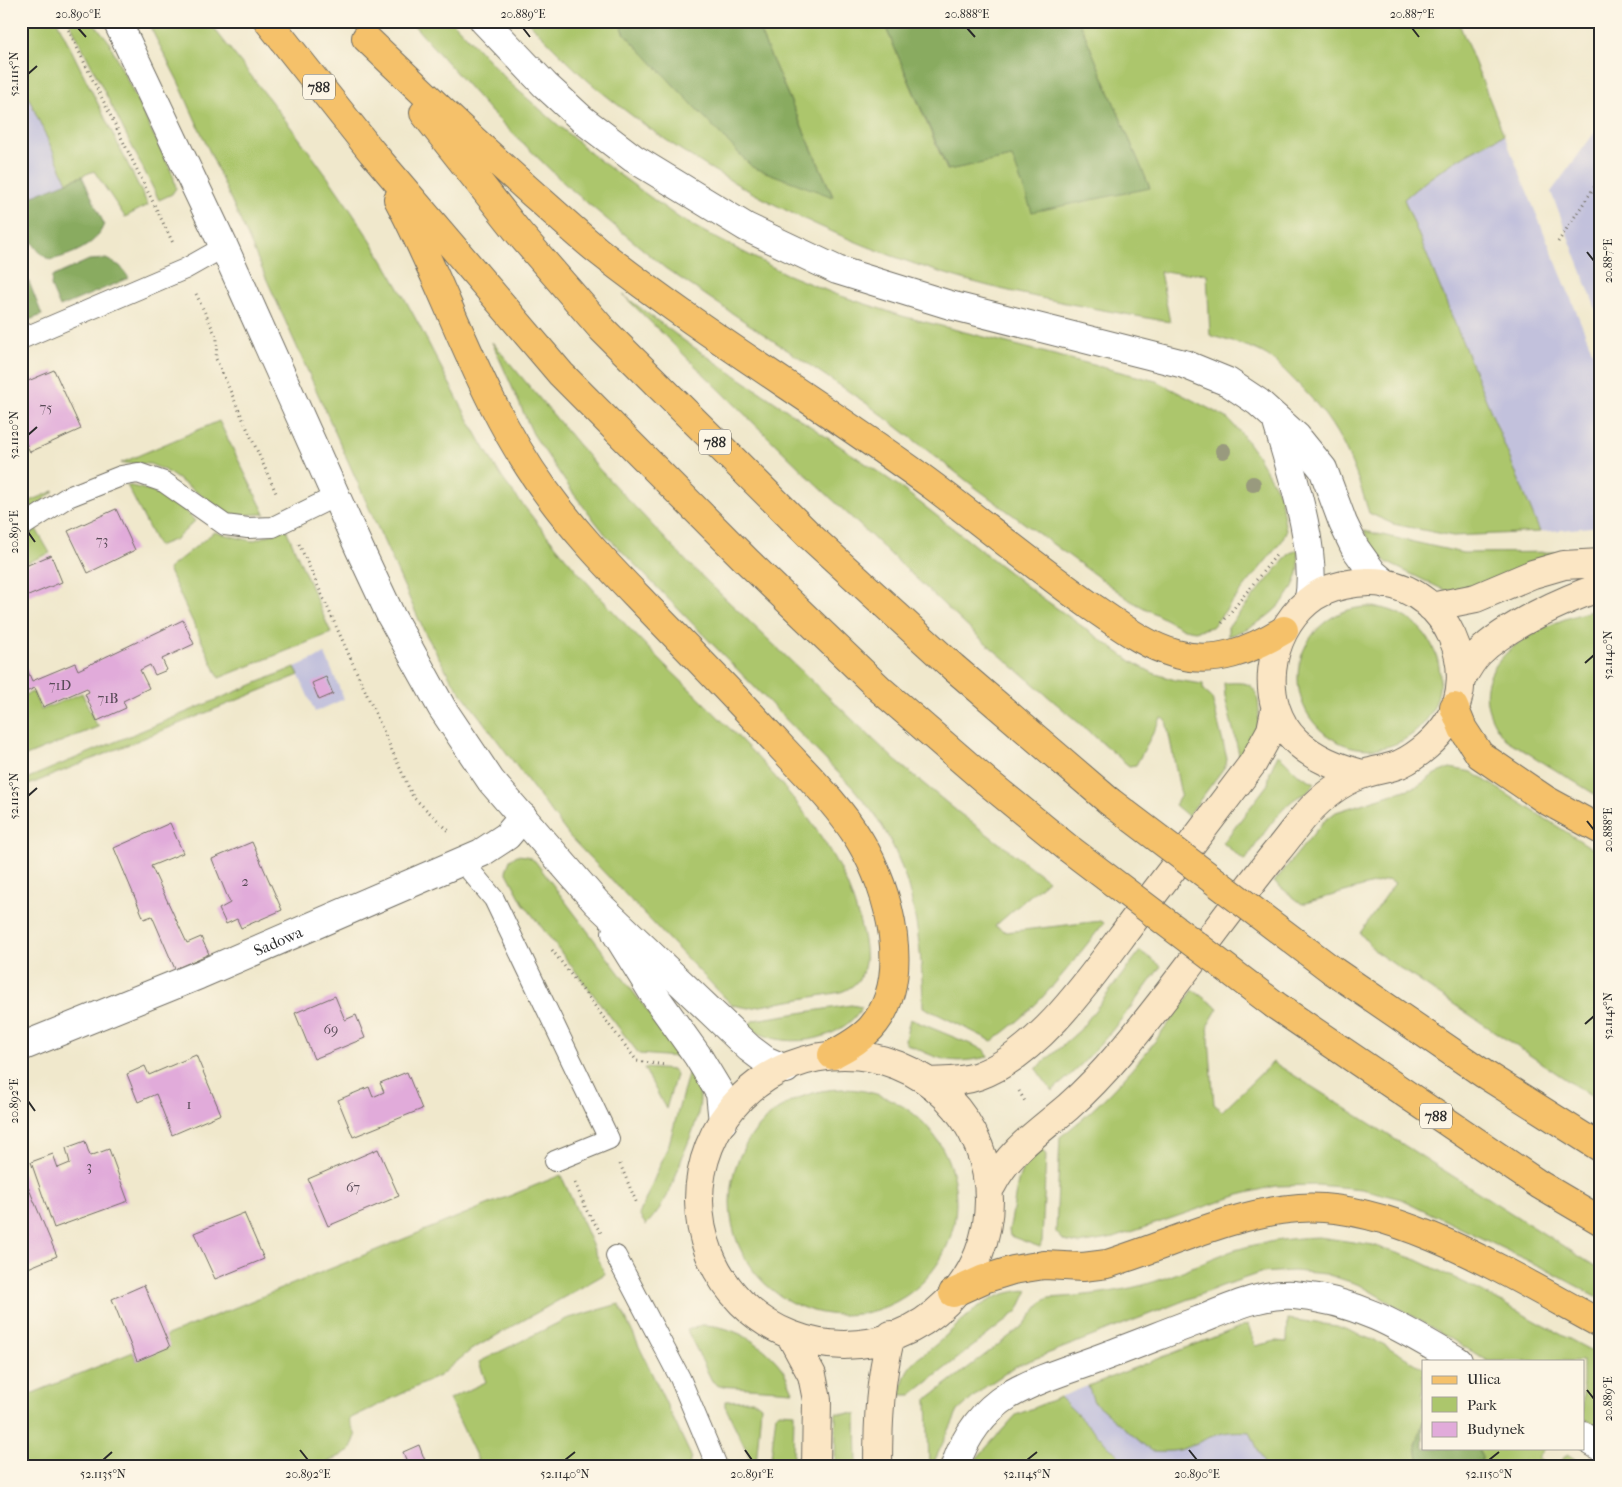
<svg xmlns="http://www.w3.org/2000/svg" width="1622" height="1487" viewBox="0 0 1622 1487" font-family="'IM FELL French Canon',serif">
<rect width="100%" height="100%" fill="#fcf5e5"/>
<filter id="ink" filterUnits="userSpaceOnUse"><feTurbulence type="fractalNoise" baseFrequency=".02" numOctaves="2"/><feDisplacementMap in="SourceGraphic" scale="10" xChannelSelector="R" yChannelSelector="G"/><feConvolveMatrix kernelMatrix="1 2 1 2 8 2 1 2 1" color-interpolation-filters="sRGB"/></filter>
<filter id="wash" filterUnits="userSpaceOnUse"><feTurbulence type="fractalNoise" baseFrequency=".0096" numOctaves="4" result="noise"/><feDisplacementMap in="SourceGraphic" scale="20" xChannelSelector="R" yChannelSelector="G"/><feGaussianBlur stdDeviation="1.12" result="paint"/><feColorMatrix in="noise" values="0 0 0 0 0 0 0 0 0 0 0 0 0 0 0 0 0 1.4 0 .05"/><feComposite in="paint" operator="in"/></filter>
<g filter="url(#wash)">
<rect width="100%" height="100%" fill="#f0e8cc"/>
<path fill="#c2c1dc" d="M21 81 67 182 21 201Z
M1601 124V322L1551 192Z
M1504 135 1601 372V526L1540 532 1404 199 1430 177 1471 150Z
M325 654 344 699 315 712 295 667Z
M1088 1386 1094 1402 1209 1436 1230 1430 1250 1432 1265 1466H1129L1060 1397Z"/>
<path fill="#acc66c" stroke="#6c784c" d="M24 21H57L148 205 125 217 94 171 67 182 21 81V23Z
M69 21H92L108 40 173 175 176 188 172 194 159 200Z
M147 21H222L213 27C266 95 320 162 367 235 416 310 451 394 498 471 508 488 522 503 534 519 575 571 619 619 666 666 734 733 829 817 856 910 865 939 877 979 841 992L749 1008 732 1005 570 837 451 679 424 631 178 81Z
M410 21H452L512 85 595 157 679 218 712 236 786 274 835 294 902 316 1156 381 1227 418 1241 433 1257 455 1280 495 1286 531 1282 541 1212 627 1195 631 1184 629 1131 601 980 491 866 403 665 268 566 185 493 114Z
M527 21H619L625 34 752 167 833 196 755 21H883L947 170 1012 157 1150 188 1079 21H1458L1504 135C1467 152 1435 172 1404 199L1540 532 1453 536 1393 524 1369 513C1351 454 1337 422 1293 379 1284 370 1272 357 1261 352 1245 344 1226 341 1210 335L1207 274 1160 272 1170 322C1103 310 1030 298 966 280 833 242 705 177 598 89 573 69 551 44 527 21Z
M623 295 686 342 896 484 1037 594 1132 662 1153 673 1175 680 1203 684V690L1212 698 1227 759 1226 765 1188 816 1175 805 1181 795 1166 720 1161 718 1136 765 1129 766 973 632 818 486Z
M492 342 599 469 689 564 896 761 958 812 1048 880 995 926 1006 932 1101 921 1104 923C1070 965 1037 1011 992 1041L923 1007C922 943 914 873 877 818 870 808 861 798 853 788L605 534 573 493 533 434Z
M219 421 265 514 230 515 166 471 150 464 121 463Z
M127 485C160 493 172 495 195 521L176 539 158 546Z
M54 491 24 516 21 517V505Z
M36 529 50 553 21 565V539Z
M286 529 331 633 219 678 168 569 214 532 252 541Z
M1364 531 1463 553 1568 552 1485 586 1446 591 1386 562 1371 545Z
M1298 550C1298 557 1300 566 1298 573 1290 605 1258 627 1228 636V627L1290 553Z
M1298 678a71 71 0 1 1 142 0a71 71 0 1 1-142 0Z
M1601 609V798L1505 739C1446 667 1540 621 1601 609Z
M295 667 299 675 21 788V781Z
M1224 683C1231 683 1241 682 1247 684 1262 689 1260 719 1256 731 1253 741 1246 752 1241 762L1225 697Z
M33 692 41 710 82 693 95 723 100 726 21 758V696Z
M1278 754 1298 774 1315 783 1306 794C1286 796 1257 844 1245 861L1223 843 1268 784 1270 772Z
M1450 768 1472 772 1601 854V1103L1376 952 1360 933 1395 883 1387 880 1302 904 1274 882 1323 822 1336 812 1418 786 1435 774Z
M517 855 527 856 535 861 680 1054 676 1057 639 1054 523 903 506 871 510 860Z
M1140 951 1161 966C1128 1012 1096 1055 1052 1091L1036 1069 1080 1030Z
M1193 990 1218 1008 1208 1025 1214 1104 1222 1111 1273 1062 1601 1270V1299L1545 1269 1401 1199 1362 1189 1317 1185 1275 1186 1239 1195 1114 1238 1079 1244 1064 1241 1056 1232 1060 1137C1113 1097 1155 1044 1193 990Z
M851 1005 862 1007C841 1044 779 1051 747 1026L754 1020Z
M910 1019 985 1050 988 1057C950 1065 940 1060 907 1044L905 1040Z
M644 1068 674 1070 676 1075 666 1109Z
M693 1071C696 1079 699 1088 700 1097 700 1116 692 1133 685 1150 673 1182 671 1198 646 1225L639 1215 669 1144 688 1074Z
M730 1202a113 113 0 1 1 226 0a113 113 0 1 1-226 0Z
M1039 1145 1046 1155 1042 1241 1040 1247 1010 1236 1009 1230C1018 1193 1012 1176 1039 1145Z
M561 1175 605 1274 471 1350 439 1376 349 1419 356 1436 350 1451 320 1466H21V1398L133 1352 137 1361 165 1336Z
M1319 1237 1373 1245 1417 1260 1467 1284 1601 1356V1429L1583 1418V1361H1488L1360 1285 1326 1274 1293 1271 1260 1273 1222 1286 1016 1366 985 1387 958 1411 932 1466H929L927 1399 1023 1326 1043 1301 1049 1298C1081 1296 1112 1293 1143 1285 1174 1277 1202 1261 1232 1251 1261 1242 1289 1238 1319 1237Z
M1028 1290 1018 1311 911 1395H901C904 1361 919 1360 940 1341 969 1315 987 1292 1028 1290Z
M619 1304 691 1456 689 1466H466L478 1460 449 1399 486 1382 479 1362 566 1319Z
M1288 1319 1337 1326 1383 1344 1423 1368V1421L1416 1446 1419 1466H1265L1250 1432C1215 1429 1209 1440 1179 1450 1171 1452 1160 1451 1151 1451L1094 1402 1088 1386 1248 1324 1255 1346 1276 1341 1287 1342Z
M702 1325C732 1325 762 1343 780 1366 786 1373 789 1383 793 1391L719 1386 712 1381 687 1330Z
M1060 1397 1129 1466H975L976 1459 1016 1415Z
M753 1400 761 1406 756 1466H754L725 1406V1401Z
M780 1412 794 1413 793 1458 786 1466H770L776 1414Z
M836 1413 856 1414 857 1466H835Z
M1479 1448H1545L1538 1458 1551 1466H1480L1482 1458Z
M1567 1454 1586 1466H1557Z"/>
<path fill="#89ab60" stroke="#5a6b46" d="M619 21H755L833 197 752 167 625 34Z
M883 21H1079L1150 188 1032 212 1012 157 948 170Z
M82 176 104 224C96 246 72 255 50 260 31 250 21 222 21 201Z
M106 259 120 266 129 278 60 307 51 286 52 277 89 260Z
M21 281 29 282 42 315 21 323Z
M1423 1421V1448H1479L1482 1458 1480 1466H1419L1416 1446Z"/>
<g id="blocks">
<path fill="#e1abda" d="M54 370 81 429 30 452 21 433V384Z
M116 509 135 550 88 573 68 531Z
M51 555 62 582 21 599V568Z
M183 620 194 644 162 659 167 670 155 675 150 665 140 670 149 688 123 701 126 708 97 721 85 694 89 692 87 688 43 707 35 688 21 694V655L32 681 75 663 78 670Z
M326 677 333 694 319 700 312 683Z
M170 823 183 853 151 866 187 943 201 937 209 954 175 969 152 916 144 919 114 848Z
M252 842 282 910 241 928 237 919 226 924 219 909 230 903 212 859Z
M335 996 345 1020 356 1015 365 1038 314 1059 295 1013Z
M196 1055 221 1114 172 1135 156 1094 138 1102 127 1074 145 1066 149 1075Z
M407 1072 422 1109 353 1137 338 1100 369 1087 373 1097 384 1092 380 1083Z
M85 1141 90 1156 109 1149 128 1201 54 1228 31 1162 53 1154 58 1168 70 1163 66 1148Z
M378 1149 399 1196 328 1226 308 1179Z
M21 1170 57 1256 21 1271Z
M244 1213 264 1259 215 1279 194 1233Z
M144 1285 170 1347 137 1361 112 1299Z
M419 1445 427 1466H398L407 1462 403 1452Z"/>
</g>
</g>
<g filter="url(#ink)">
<use href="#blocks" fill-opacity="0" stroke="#706d63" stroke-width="1"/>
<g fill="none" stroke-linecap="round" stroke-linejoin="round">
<defs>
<path id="lane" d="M21 339 185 269 224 247
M21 527 68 497 121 476 138 473 164 482 225 525 248 528 273 527 336 496
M462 861 494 899 609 1139 555 1161
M616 1256 680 1378 717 1466"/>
<g id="street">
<path d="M117 21 224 247 360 550 391 616 442 708 491 781 596 902 749 1048 765 1060 786 1069"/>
<path d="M484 21 545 85 583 120 633 158 746 227 837 270 950 305 1184 364 1228 382 1258 402 1297 437 1323 469 1343 523 1355 548 1373 573 1386 584"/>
<path d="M1276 419C1290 468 1318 550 1309 599"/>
<path d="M616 933 657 999 697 1055 720 1093 723 1122"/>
<path id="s1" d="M21 1047 199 975 481 853 507 836 523 817"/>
<path d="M1583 1436 1601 1447"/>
<path d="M955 1466C965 1437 983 1411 1009 1395 1040 1377 1078 1367 1111 1354 1141 1343 1170 1331 1200 1320 1230 1308 1261 1293 1294 1295 1358 1300 1404 1329 1458 1361"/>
</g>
<path id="secondary" d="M1431 607 1476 598 1533 574 1564 565 1601 563
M1462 678C1467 669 1472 660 1479 653 1506 626 1565 599 1601 587
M699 1200a145 145 0 1 1 290 0a145 145 0 1 1-290 0Z
M929 1082C946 1081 962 1082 978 1076 1045 1052 1101 962 1143 908 1180 859 1217 811 1253 763L1271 730 1275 710
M992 1185C1009 1151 1040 1131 1068 1107 1086 1091 1104 1072 1120 1053 1175 989 1223 917 1277 851 1289 837 1300 820 1313 807 1328 792 1347 779 1367 773 1378 770 1390 768 1400 764 1419 755 1437 739 1448 722 1481 669 1447 593 1384 583 1360 580 1326 585 1307 602 1268 635 1257 703 1296 741 1315 759 1337 767 1362 774
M793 1340 812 1375 817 1400 816 1466
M878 1466C878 1419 880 1380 891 1335"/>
<path id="primary" d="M268 21 372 152 561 374 747 561 881 690 986 781 1068 848
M366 38C421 91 476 143 533 194 554 212 575 232 597 250 704 335 823 405 933 486 986 526 1038 569 1092 607 1119 625 1144 645 1176 654 1215 665 1251 650 1284 630
M424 113 519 233 602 329 811 537 953 667 1109 801
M398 199C449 295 480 401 544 489 572 528 604 562 637 596 686 647 735 696 782 748 809 777 839 806 860 841 890 890 914 980 871 1028 860 1040 846 1047 832 1055
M1454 707 1463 729 1480 755 1546 800 1601 830
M1332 970 1484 1074 1601 1148
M1275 1005 1540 1185 1601 1221
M953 1293 984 1279 1013 1270 1044 1265 1083 1267 1107 1264C1168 1245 1236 1212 1299 1208 1394 1201 1519 1280 1601 1324"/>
</defs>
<use href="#lane" stroke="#706d63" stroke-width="22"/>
<use href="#street" stroke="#706d63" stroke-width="30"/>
<use href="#secondary" stroke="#706d63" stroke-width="30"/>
<use href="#primary" stroke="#706d63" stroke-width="30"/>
<path stroke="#706d63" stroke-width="3" stroke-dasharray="1 4" stroke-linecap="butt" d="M64 21 174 245
M1558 242 1601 177
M196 294 217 338 216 359 277 495
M299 544 413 797 450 832
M1222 623 1277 554
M552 950 637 1061 665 1065
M1019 1091 1026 1103
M620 1164 637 1204
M575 1183 587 1211 601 1233"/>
<use href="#lane" stroke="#fff" stroke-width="20"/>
<use href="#street" stroke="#fff" stroke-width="28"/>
<use href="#secondary" stroke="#fbe6c4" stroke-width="28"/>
<use href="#primary" stroke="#f5c16b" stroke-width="28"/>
<defs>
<path id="primary-bridge" d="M1109 801 1332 970
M1068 848 1275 1005"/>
</defs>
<use href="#primary-bridge" stroke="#706d63" stroke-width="30" stroke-linecap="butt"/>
<use href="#primary-bridge" stroke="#f5c16b" stroke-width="28"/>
</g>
<g fill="#999a7e">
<circle cx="1223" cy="451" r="8"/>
<circle cx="1253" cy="484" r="8"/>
</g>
</g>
<path fill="none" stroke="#2b2b2b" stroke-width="2" d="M78 28 86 37M523 28 530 37M967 28 975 37M1412 28 1419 37M28 74 37 66M1587 252 1594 261M28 435 37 427M28 532 35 542M1585 663 1594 655M28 796 37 788M1587 821 1594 830M1585 1024 1594 1016M28 1101 35 1111M1587 1390 1594 1399M300 1450 308 1460M745 1450 752 1460M1189 1450 1197 1460M103 1460 112 1452M565 1460 575 1452M1027 1460 1037 1452M1489 1460 1499 1452"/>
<g text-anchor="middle" stroke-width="4" stroke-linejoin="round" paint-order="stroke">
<g font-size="14" fill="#584b57">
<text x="46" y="412">75</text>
<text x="102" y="545">73</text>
<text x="60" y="690">71D</text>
<text x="108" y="703">71B</text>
<text x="245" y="886">2</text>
<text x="331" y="1034">69</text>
<text x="189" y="1109">1</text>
<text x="89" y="1171">3</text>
<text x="353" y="1192">67</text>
</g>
<g fill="#fcf5e5" stroke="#6a6863" stroke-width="1">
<rect x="303" y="74.5" width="32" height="25" rx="4"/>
<rect x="699" y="429.5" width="32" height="25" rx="4"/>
<rect x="1420" y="1103.5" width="32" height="25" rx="4"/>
</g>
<g font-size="15" font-weight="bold" fill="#2b2b2b">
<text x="319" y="92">788</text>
<text x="715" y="447">788</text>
<text x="1436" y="1121">788</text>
</g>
<g font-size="16" fill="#2b2b2b" stroke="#fcf5e5">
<text dy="6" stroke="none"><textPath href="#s1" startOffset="278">Sadowa</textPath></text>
</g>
</g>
<rect width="1622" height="1487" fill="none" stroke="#fcf5e5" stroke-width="55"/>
<rect x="1422" y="1360" width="162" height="90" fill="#fcf5e5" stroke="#a8a49b"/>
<rect x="1432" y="1376" width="25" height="8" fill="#f5c16b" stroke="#a8a49b"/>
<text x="1467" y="1384" font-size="15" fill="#2b2b2b">Ulica</text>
<rect x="1432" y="1397" width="25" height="15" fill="#acc66c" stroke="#a8a49b"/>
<text x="1467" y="1410" font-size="15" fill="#2b2b2b">Park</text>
<rect x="1432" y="1422" width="25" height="15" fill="#e1abda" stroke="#a8a49b"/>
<text x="1467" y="1434" font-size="15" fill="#2b2b2b">Budynek</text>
<rect x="28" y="28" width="1566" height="1432" fill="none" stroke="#2b2b2b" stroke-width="2"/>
<g font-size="12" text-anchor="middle" fill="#2b2b2b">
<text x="78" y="18">20.890°E</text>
<text x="523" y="18">20.889°E</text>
<text x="967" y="18">20.888°E</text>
<text x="1412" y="18">20.887°E</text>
<text transform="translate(14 74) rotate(-90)" y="4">52.1115°N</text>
<text transform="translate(1608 261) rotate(-90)" y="4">20.887°E</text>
<text transform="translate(14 435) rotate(-90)" y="4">52.1120°N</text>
<text transform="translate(14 532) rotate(-90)" y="4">20.891°E</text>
<text transform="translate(1608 655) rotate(-90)" y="4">52.1140°N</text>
<text transform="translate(14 796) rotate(-90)" y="4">52.1125°N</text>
<text transform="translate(1608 830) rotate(-90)" y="4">20.888°E</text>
<text transform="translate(1608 1016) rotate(-90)" y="4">52.1145°N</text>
<text transform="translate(14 1101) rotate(-90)" y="4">20.892°E</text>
<text transform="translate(1608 1399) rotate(-90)" y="4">20.889°E</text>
<text x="103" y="1478">52.1135°N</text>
<text x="308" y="1478">20.892°E</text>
<text x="565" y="1478">52.1140°N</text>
<text x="752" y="1478">20.891°E</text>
<text x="1027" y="1478">52.1145°N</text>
<text x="1197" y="1478">20.890°E</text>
<text x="1489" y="1478">52.1150°N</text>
</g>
</svg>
